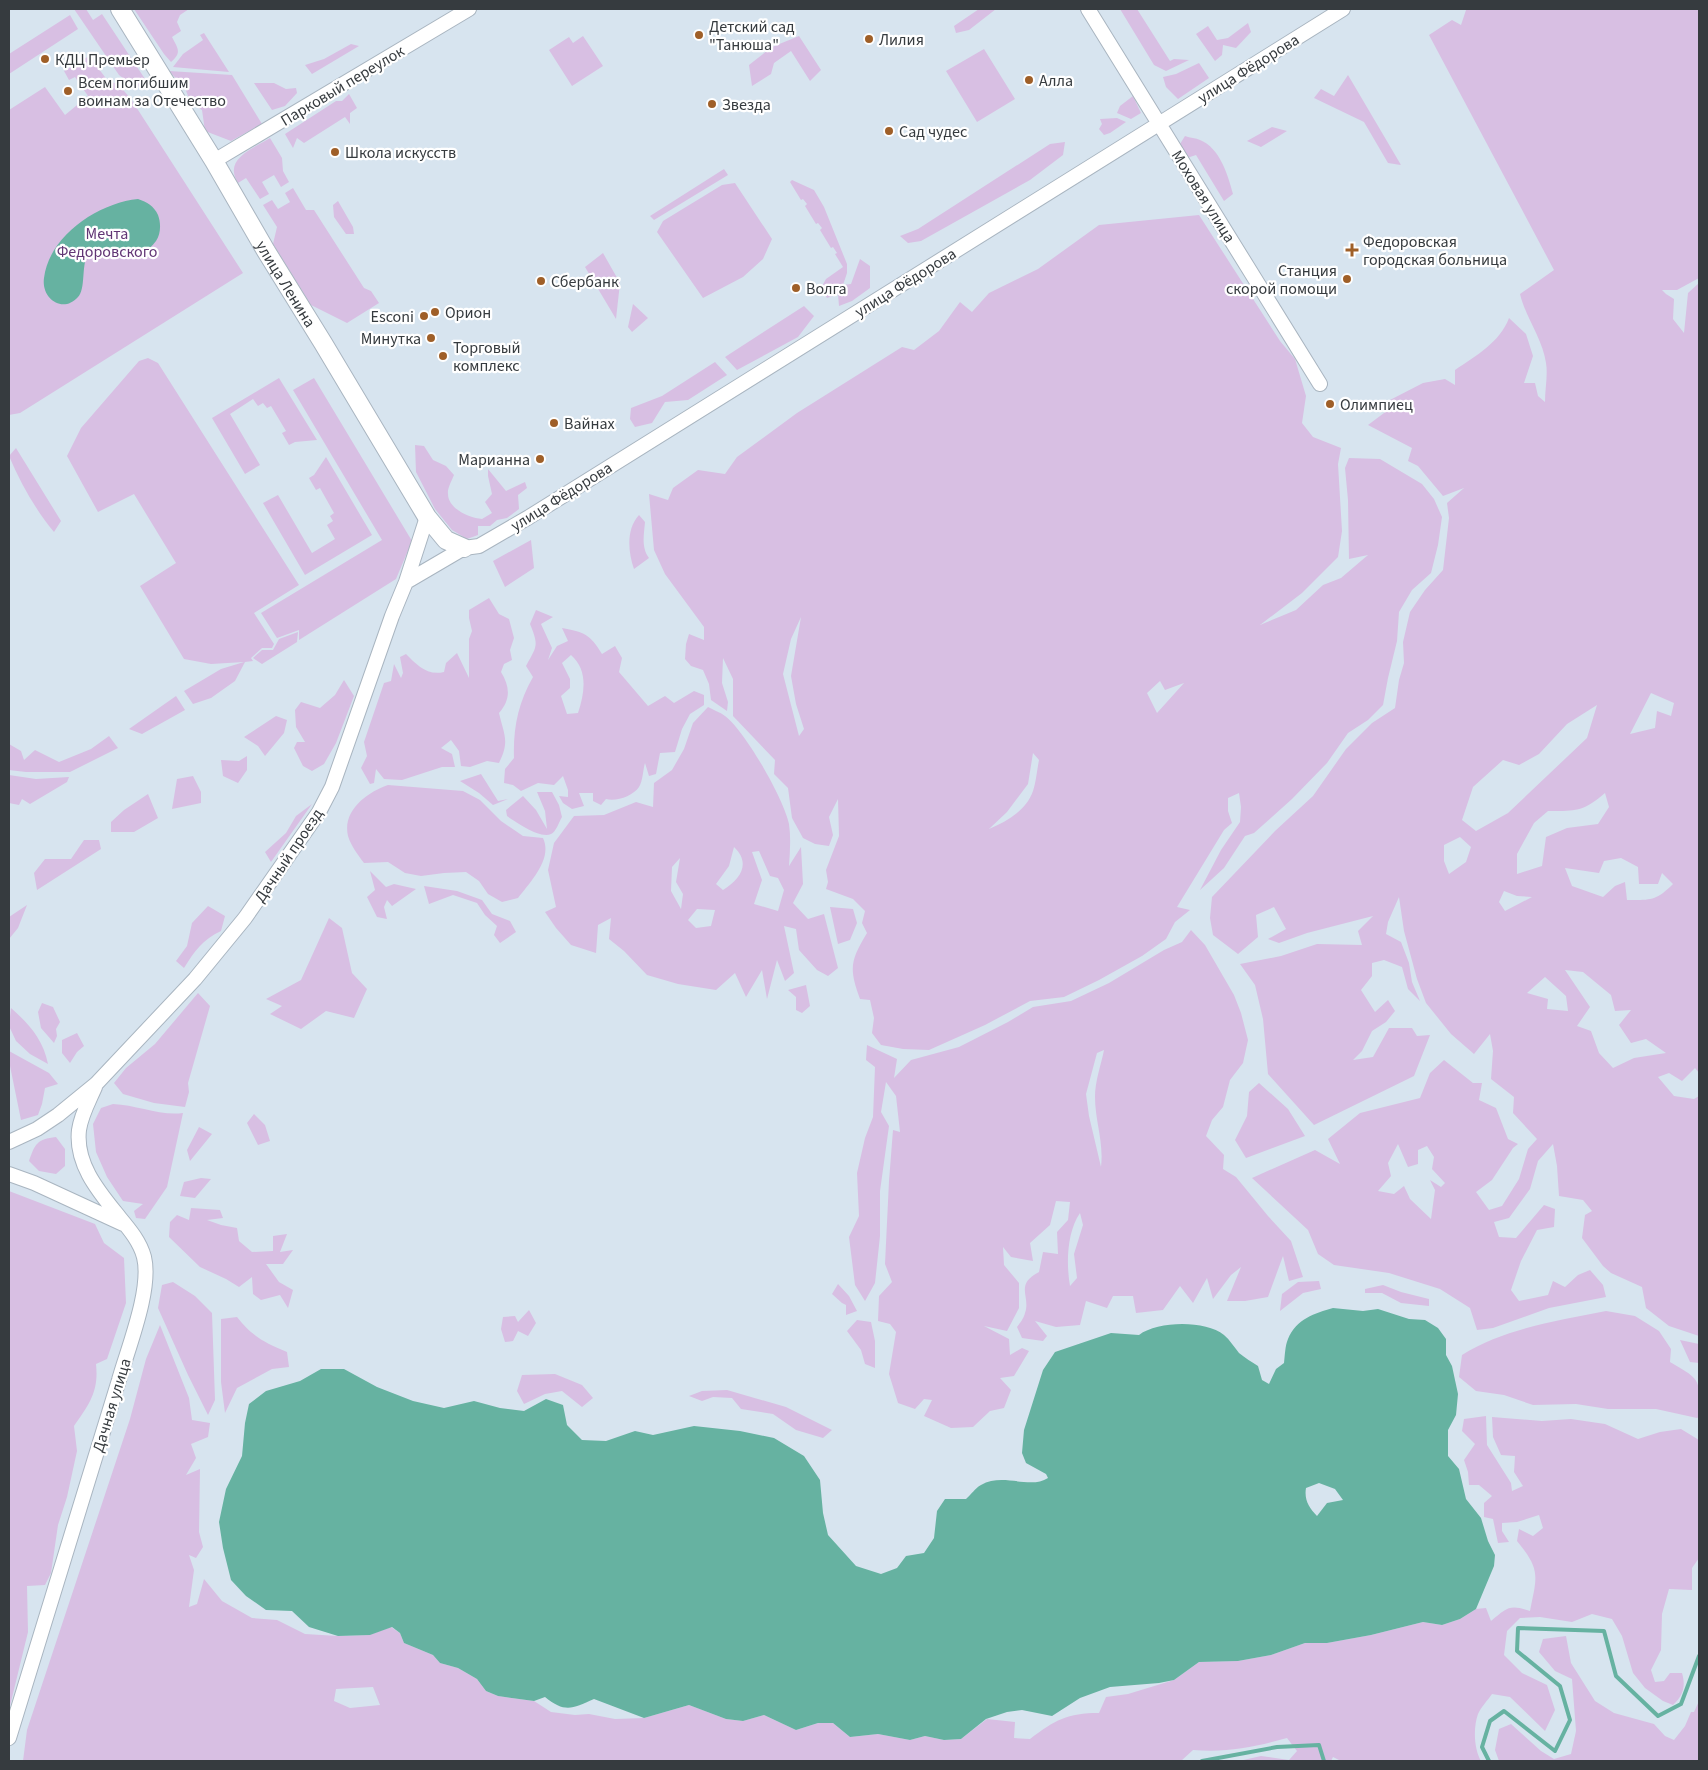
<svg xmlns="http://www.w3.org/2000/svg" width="1708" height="1770" viewBox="0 0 1708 1770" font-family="'Source Sans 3',sans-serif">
<rect width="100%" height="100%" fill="#d7e4ef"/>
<path fill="#d8bfe3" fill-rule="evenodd" d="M74 9H86L93 20 102 14 147 82V87L133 86 119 75Z
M134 9H189L180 15 177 22 181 31 172 37C178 49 182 52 171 62L164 54Z
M979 9H996L969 30 956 33 954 26Z
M1120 9H1137L1170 61 1174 59 1189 60 1166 71 1154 65Z
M1468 9H1699V278L1677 290H1662L1666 294 1674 299 1673 319 1684 333 1688 293 1699 283V1073L1695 1068 1682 1081 1669 1073 1658 1077 1674 1096 1694 1099 1699 1096V1336L1669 1326 1646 1308 1642 1287 1611 1273 1603 1266 1582 1238 1585 1215 1592 1211 1583 1200 1559 1196 1557 1166 1553 1144 1538 1161 1530 1189 1509 1218 1494 1222 1499 1237 1516 1238 1544 1205 1555 1209 1554 1227 1537 1230 1521 1261 1511 1290 1519 1301 1548 1295 1553 1281 1565 1287 1578 1275 1590 1270 1603 1285 1606 1297 1549 1308 1493 1328 1477 1330 1470 1308 1440 1289 1389 1273 1334 1265 1318 1254 1308 1230 1252 1178 1315 1150 1340 1164 1328 1139 1360 1113 1420 1098 1430 1073 1444 1060 1473 1083H1482L1479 1100 1496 1108 1508 1139 1518 1144 1513 1148 1492 1180 1476 1192 1489 1210 1502 1206 1519 1179 1528 1149 1537 1139 1513 1113 1514 1097 1491 1079 1493 1051 1490 1034 1474 1054 1451 1034 1426 1003 1417 979 1404 931 1399 897 1388 922 1386 934 1401 942 1409 963 1412 982 1420 1001 1408 989 1402 967 1384 960 1372 963V976L1361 990 1375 1012 1388 1000 1395 1011 1386 1022 1372 1031 1362 1051 1353 1060 1373 1057 1389 1028H1412L1417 1036 1430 1035 1414 1076 1314 1125 1268 1074 1263 1019 1255 985 1240 964 1281 956 1317 944 1362 945 1358 931 1373 916 1307 933 1279 943 1268 939 1286 929 1274 907 1256 915 1258 937 1238 954 1213 935 1210 918 1212 897 1275 831 1313 796 1346 749 1372 723 1395 708 1399 680 1404 663 1403 642 1410 612 1425 590 1443 570 1449 518 1447 503 1464 488 1443 496 1418 466 1408 461 1412 448 1368 425 1388 410 1390 400 1423 383 1445 379 1455 385V370C1476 356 1500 342 1509 318L1526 334 1533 356 1524 383H1535L1538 396 1545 402C1545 389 1548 375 1546 363 1543 340 1525 316 1520 294L1554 270 1429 35 1452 20 1461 25 1466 10ZM1651 693 1674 703 1671 716 1657 711 1655 728 1630 734ZM1597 705 1587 738 1508 813 1476 831 1462 820 1473 787 1503 760 1519 765 1539 754 1567 724ZM1605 793 1609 807 1598 824 1567 828 1546 837 1542 866 1517 874V854L1534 823 1548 811C1576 811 1583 812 1605 793ZM1460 837 1471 847 1466 862 1449 874 1444 861V845ZM1621 858 1638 867 1639 884H1658L1662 873 1673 884C1656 901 1651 900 1627 900L1625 882 1615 886 1603 897 1572 886 1565 868 1599 873 1604 861ZM1504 891 1517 896 1532 897 1505 911 1499 902ZM1565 970 1583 972 1611 995 1615 1011 1631 1010 1619 1025 1631 1043 1646 1039 1666 1053 1634 1058 1613 1068 1599 1053 1591 1031 1577 1026 1590 1007ZM1545 977 1566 996 1568 1011 1547 1009 1548 999 1527 993ZM1398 1144 1408 1167 1418 1164V1150L1427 1146 1434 1157 1432 1169 1445 1183 1441 1187 1430 1180 1435 1190 1431 1219 1410 1199 1404 1186 1394 1194 1378 1191 1391 1176 1388 1163Z
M70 15 78 29 9 74V54Z
M1248 23 1251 32 1236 48 1223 45 1222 55 1215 61 1196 34 1208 26 1217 40 1228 38Z
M204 33 229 72 173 67 183 54 203 40 200 35Z
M583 36 603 66 572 86 549 50 569 37 573 43Z
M799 36 821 70 810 81 791 51 774 63 771 74 752 86 749 65 772 47Z
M351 44 359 46 312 74 305 65 324 59Z
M984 49 1015 99 977 122 946 71Z
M89 56 108 81 118 84 131 99 243 273 20 413 9 415V110L45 87 65 115 88 96 75 77 69 80 64 71Z
M1199 63 1209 78 1178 99 1166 87 1163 77 1176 74Z
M169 71 232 75 262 124 231 141 205 131 202 110 191 104 185 88Z
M1348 75 1401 165 1388 163 1364 122 1314 98 1321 89 1334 96Z
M254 83H274L286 89 296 88 297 93 285 106 272 110Z
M349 94 357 108 350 113V124L345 117 304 143 297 138 293 148 285 134 336 101H342Z
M1133 96 1141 113 1131 119 1117 113 1120 106Z
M1117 118 1126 122 1110 133 1104 135 1099 129 1102 124 1100 119Z
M1272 127 1287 131 1261 147 1247 141Z
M1185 136C1190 138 1196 138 1200 140 1220 148 1228 175 1233 194L1224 201 1196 155 1184 159 1180 144Z
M270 138 282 158 283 171 289 182 281 187 274 175 262 182 269 194 260 199 246 178 238 183C223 159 252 149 270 138Z
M1065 142 1063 155 1030 180 921 241 908 243 900 236 918 229 1050 144Z
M724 169 728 175 654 220 650 216Z
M792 180 814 190 824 207 847 264V273L843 285 851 284 860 259 870 266V288L852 301 839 306 838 294 827 298 821 288 826 279 843 267 835 254 837 253 833 247 831 248 820 230 822 228 818 223 816 224 805 206 807 204 803 199 801 200 790 182Z
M735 183 772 239 763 259 743 277 703 298 657 232 663 221 722 185Z
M293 188 306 210H314L364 288 371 291 379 303 347 323 311 305 273 244 277 227 263 205 272 200 278 209 290 202 285 193Z
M338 201 353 227 354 234H346L334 217 333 205Z
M1199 215 1280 341 1295 359 1306 396 1302 423 1313 437 1341 448 1338 464 1342 531 1338 557 1302 593 1260 625 1296 610 1323 585 1341 578 1368 555 1349 559 1348 500 1345 468 1349 458 1380 459 1422 484 1434 499 1442 517 1438 545 1431 573 1412 590 1399 612 1397 641 1388 678 1383 705 1368 720 1348 733 1327 763 1292 799 1254 833 1245 836 1224 868 1200 890 1221 850 1240 822 1241 807 1239 793 1228 798V811L1232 823 1224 830 1177 907 1190 910 1175 922 1166 939 1142 956 1099 980 1064 997 1030 1001 985 1025 929 1050 903 1049 881 1045 872 1033 874 1018 870 1000 860 999C849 969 850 961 867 933L862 923 865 911 853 899 826 889 828 882 826 870 839 836 838 799 829 817 833 835 829 846 815 844 803 838 792 818 788 788 774 774 775 760 733 716V679L723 658 722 683 728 702 727 711 711 700 709 684 703 670 691 666 685 659 686 644 689 634 704 640V627L665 574 654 550 649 494 668 500 673 488 698 470 725 474 737 457 797 413 902 347 914 350 939 331 960 302 972 312 989 293 1038 269 1099 225ZM801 617 791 676 796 704 804 729 799 736 783 674 791 639ZM1160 681 1165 690 1184 683 1157 713 1147 693ZM1033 753 1039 760C1037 770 1036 782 1033 791 1026 811 1007 821 989 829L1007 812 1028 784Z
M603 253 620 283 616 319 585 267Z
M633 304 648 318 632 332 628 327Z
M804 306 814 316 798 337 737 370 725 357Z
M148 358 158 363 299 585 254 613 274 644 272 648H262L251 658 253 661 245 662 235 681 211 698 193 704 184 691 221 669 244 662 211 664 184 659 140 586 176 563 134 494 98 512 67 456 81 428 139 361Z
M715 362 727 375 688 400 665 402 652 423 635 427 630 419 631 408 662 396Z
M279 378 317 440 295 442 289 445 282 433 286 431 271 406 267 408 263 403 258 406 253 399 230 414 260 465 245 474 212 418Z
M314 378 412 541 396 579 299 640V630L277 638 261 613 382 540 293 390Z
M415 445 424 446 433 460 446 466 454 475C452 480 447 489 448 494 448 509 470 518 482 519L492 513 485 502 492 494 488 476V469L506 491 525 482 527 488 518 495 519 509 507 518 497 520 490 526H478V535L467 539 452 530 435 509 416 472Z
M16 448 61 521 54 532C35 509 21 484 9 456Z
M326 457 372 535 305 575 263 503 278 495 312 553 335 539 327 525 333 521 330 516 334 513 320 488 316 490 309 478 314 475Z
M639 515 645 522C644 535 641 547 649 558L634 569C628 552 626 529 639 515Z
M531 540 534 568 505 587 493 561Z
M489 598 499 614 509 619 514 638 510 650 512 660 504 664 501 672C510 687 511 699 499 713 504 735 510 741 499 763L487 761 470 767 461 766 459 751 451 740 441 748 452 754 455 767H442L402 780 384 779 376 769 374 783 370 784 361 768 367 756 364 742 384 683 391 681 394 664 401 678 403 673 400 657 406 654C417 665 427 676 444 672L446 663 457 653 469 678V639L472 631 469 618V610Z
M536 610 553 617 541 624 552 648 548 660 557 646 568 641 562 628C584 632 590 634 602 654L615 646 622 658 619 672 648 706 665 696 674 703 694 691 704 695V705L690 714 682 729 675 752 660 753 656 774 649 776 645 763C643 769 643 781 639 787 633 796 616 802 606 799L601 805 593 801V793H579L584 806 572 809 563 803 559 796 568 797V790L563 776 554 785 538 783 521 791 513 785 504 783 505 769 514 758C513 729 518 703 533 677L526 666C537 646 539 646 530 624ZM571 655C588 670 585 692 578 713L567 714 561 696 570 688V679L562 663Z
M298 632 297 642 262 664 253 658 262 650H273L279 639Z
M344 680 354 696 336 743 324 764 312 771 303 766 294 748 297 742H305L296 727 295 710 301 702 320 708 335 695Z
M176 696 185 710 142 734 129 729Z
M708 707C713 710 720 712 725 716 745 731 784 799 789 824 791 838 790 852 789 866L801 847 803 884 793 903 808 919 824 914 838 968 828 976 817 970 799 950 796 929 784 926 794 973 785 981 777 960 767 999 762 970 746 997 735 973 716 990 678 984 647 975 624 951 609 939 611 918 598 925 596 953 571 945 556 928 545 912 556 907 548 870 554 843 574 816 604 815 636 802 653 807 654 783 672 770 684 749 693 723ZM734 847C751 863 741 879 723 890L716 884 729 866ZM759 851 770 876 778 878 784 890 778 911 754 904 762 880 752 852ZM680 858 676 882 683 894 681 909 671 891 672 867ZM697 909 715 910 711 926 696 928 688 920Z
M276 716 287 720 284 733 265 756 258 746 244 737Z
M109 736 118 748 70 772H26L9 770V744L21 751 24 760 35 750 59 762 91 749Z
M247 756V770L238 783 223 776 221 760 239 761Z
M481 774 498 801 508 799 493 805 479 793 460 781Z
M9 775 36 779 69 777 67 782 30 804 22 799 19 805 9 803Z
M193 776 201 792V803L172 809 177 779Z
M388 785 463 791 480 800 501 821 523 836 543 838C553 859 530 882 518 898L502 902 488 894 479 881 466 872 444 873 421 876 405 873 388 862 364 863C358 855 351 846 348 836 342 810 368 792 388 785Z
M537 792H552L559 805 562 817C559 822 556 832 551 834 540 839 516 822 507 816L506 810 523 796 536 810 547 829 545 811Z
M148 794 158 818 134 832H111V822L124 810Z
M312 804 271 862 265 852 286 833 296 816Z
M84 840H99L101 849 37 890 34 873 45 859H71Z
M370 871 386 887 394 884 416 889 392 906 387 900 384 907 387 919 377 917 367 897 375 890Z
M424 886 457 891 482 900 492 914 510 921 516 932 500 943 494 935 497 926 485 915 477 903 453 895 429 904Z
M27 905 18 928 9 939V917Z
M208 906 225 916 221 931C203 939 194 952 184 968L176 961 187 946 192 923Z
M830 907 853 909 857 923 850 940 838 944Z
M329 918 342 928 352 973 367 989 354 1018 326 1011 301 1029 270 1014 282 1006 266 999 301 980Z
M1191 930 1205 945 1234 995 1241 1013 1248 1040 1243 1063 1230 1080 1223 1107 1212 1120 1206 1136 1224 1155 1223 1169 1236 1177 1268 1216 1291 1241 1303 1277 1289 1281 1283 1256 1268 1297 1245 1301H1227L1241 1267 1231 1275 1213 1299 1207 1278 1193 1303 1180 1286 1163 1310 1136 1313 1133 1296H1113L1107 1308 1086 1301 1080 1325 1056 1327 1035 1321 1047 1336 1043 1341 1022 1338 1017 1327C1020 1323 1024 1318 1025 1313 1031 1296 1014 1285 1039 1272L1043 1252 1058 1254 1057 1232 1068 1220 1070 1202 1056 1201 1050 1225 1030 1243 1033 1261 1011 1257 1003 1247 1004 1265 1019 1283V1308L1007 1331 984 1326 1009 1339 1010 1355 1022 1348 1029 1351 1014 1376 1000 1378 1011 1390 1004 1408 990 1411 973 1427 951 1428 924 1416 932 1400 924 1399 915 1409 898 1403 889 1374 896 1332 890 1324 878 1321 879 1296 892 1282 885 1264 889 1181 893 1130 900 1132 896 1096 886 1082 881 1112 889 1126 880 1191V1236L875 1283 865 1301 855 1285 849 1237 859 1216 857 1173 865 1138 873 1117 875 1067 866 1060 867 1045 897 1059 894 1078 911 1060 959 1047 1008 1022 1033 1007 1071 1001 1109 983 1164 950 1182 942ZM1104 1050C1101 1065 1095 1081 1095 1097 1095 1121 1104 1142 1101 1167L1089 1116 1086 1094 1097 1053ZM1080 1213 1083 1225 1074 1254 1077 1278 1070 1286C1066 1263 1067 1232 1080 1213Z
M806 985 810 1006 802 1013 796 1010V997L788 990Z
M198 993 210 1006 188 1083 189 1092 185 1107 154 1103 123 1094 114 1083 126 1068 155 1044Z
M42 1003 53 1007 60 1022 56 1029 57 1036 54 1043 41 1028 38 1012Z
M11 1008C29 1024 43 1039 48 1064L30 1054 16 1041 9 1026Z
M77 1033 84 1046 77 1052 70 1063 62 1053V1040Z
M9 1051 49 1073 58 1084 45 1088 42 1104 38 1115 21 1120 10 1066Z
M1259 1083 1288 1109 1305 1136 1246 1158 1235 1140 1247 1116 1249 1092Z
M113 1104C137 1105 160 1116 183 1113L167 1187 145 1219 136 1218 134 1211 143 1204 123 1201 107 1177 96 1152 93 1124 101 1108Z
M254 1114 265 1125 270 1141 258 1145 247 1123Z
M199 1127 212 1134 190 1161 187 1150Z
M56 1137 65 1149V1166L56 1174 39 1171 29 1161C35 1144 37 1139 56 1137Z
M201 1178 211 1179 195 1198 180 1196 184 1182Z
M9 1191 95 1224 104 1243 124 1258 126 1303 107 1359 96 1364C99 1392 89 1404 74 1426L77 1451 67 1497 58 1525 51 1573 45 1585 27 1586 28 1632 9 1710Z
M191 1208 220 1210 223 1218 207 1220 221 1225 237 1228 239 1241 252 1252 273 1251V1236L287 1234 280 1252 293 1250 283 1264H266L279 1282 293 1290 288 1308 280 1295 261 1300 253 1294 252 1277 239 1287 226 1279 200 1267 169 1237 170 1222 177 1215 189 1220Z
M1319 1281 1321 1289 1303 1293 1280 1311 1282 1294 1298 1282Z
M173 1282 195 1296 212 1313 215 1400 208 1415 188 1375 158 1308 162 1285Z
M838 1284 849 1296 857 1311 846 1315V1305L842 1303 832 1294Z
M1383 1285 1401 1292 1429 1299V1306L1401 1303 1382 1293H1365V1289Z
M529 1310 536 1323 528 1336 518 1331 513 1341 505 1342 501 1329 503 1317 515 1316 518 1322Z
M1606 1311 1635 1316 1659 1331 1671 1349 1670 1362C1703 1381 1699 1379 1699 1417L1697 1418 1656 1409H1608L1576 1404 1533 1405 1504 1395 1476 1391 1459 1377 1462 1355C1505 1328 1557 1321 1606 1311Z
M237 1317C253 1337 264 1342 287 1352L289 1367 272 1369 237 1388 225 1413 221 1382V1319Z
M857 1320 871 1322 875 1341V1368L865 1364 861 1350 847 1331Z
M160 1325 189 1398 192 1420 210 1423 208 1437 191 1444 196 1458 186 1475 200 1469 199 1532 203 1547 196 1558 189 1555 194 1570 189 1607 197 1604 204 1579 222 1601 252 1618 277 1620 305 1634 338 1636 369 1635 391 1627 400 1633 404 1643 433 1655 440 1663 458 1668 477 1679 486 1691 498 1696 534 1701 551 1712 575 1715 589 1714 615 1719 644 1718 689 1705 726 1719 743 1721 764 1715 796 1730 818 1723H833L850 1737 878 1734 910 1740 925 1736 944 1740 961 1739 987 1719 1015 1722 1014 1738 1030 1739C1055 1720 1067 1713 1099 1713L1106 1697 1128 1694 1174 1680 1199 1662 1238 1661 1271 1655 1305 1643H1327L1371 1635 1423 1622 1442 1625 1460 1619 1476 1609 1486 1608 1491 1621C1507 1608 1509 1604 1530 1611 1537 1576 1541 1570 1517 1541L1519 1529 1533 1536 1543 1528 1539 1515 1517 1522 1502 1523V1531L1509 1542 1498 1543 1493 1519 1484 1517V1503L1492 1496 1479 1485H1469L1468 1472 1464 1460 1475 1444 1462 1431 1464 1419 1486 1416 1487 1445 1511 1483 1512 1491 1523 1486 1514 1472 1515 1456 1501 1455 1493 1437 1492 1417 1542 1421 1571 1419 1605 1424 1638 1439 1660 1432 1681 1429 1699 1440V1558L1692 1568V1590L1669 1589 1662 1614 1661 1650 1651 1670 1655 1682 1664 1681 1670 1673H1682C1686 1686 1683 1696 1673 1705L1663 1701 1645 1688 1633 1673 1622 1636 1612 1619 1592 1614 1572 1622 1540 1617 1520 1618 1507 1631 1504 1655 1522 1673 1547 1685 1555 1710 1545 1731 1510 1697 1492 1694C1488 1700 1481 1707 1478 1714 1473 1728 1474 1749 1481 1761H1341L1333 1757 1331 1761H1239L1261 1756 1289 1760 1297 1751 1287 1738C1255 1747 1227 1753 1193 1750L1181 1761H23L27 1730 130 1419 146 1359ZM373 1687 380 1705 350 1708 334 1701 336 1689Z
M1680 1340 1699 1344V1363L1690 1362Z
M555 1374 582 1385 593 1398 582 1407 562 1391 545 1394 524 1404 517 1391 522 1375Z
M727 1390 786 1407 832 1430 823 1438 796 1430 773 1414 741 1409 732 1398 713 1397 702 1401 689 1396 702 1391Z
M1566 1636 1571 1663 1595 1701 1614 1713 1654 1724 1665 1736 1674 1740 1685 1726 1691 1712H1694L1699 1701V1761H1499L1495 1750 1499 1729 1511 1724 1541 1751 1554 1759 1571 1754 1576 1731 1572 1679 1555 1671 1539 1652 1543 1639Z"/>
<path fill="#66b2a1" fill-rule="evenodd" d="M138 199C147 202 154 206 158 215 161 223 161 234 156 241 134 270 111 242 88 253 81 266 86 289 78 297 63 314 41 299 44 278 49 236 98 203 138 199Z
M1333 1308 1363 1311 1378 1309 1409 1319 1425 1320 1438 1328 1446 1339V1355L1452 1366 1458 1394 1456 1415 1448 1430V1456L1459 1469 1466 1499 1481 1518 1488 1541 1495 1555 1494 1566 1476 1609 1460 1619 1442 1625 1423 1622 1371 1635 1327 1643H1305L1271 1655 1238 1661 1199 1662 1174 1680 1159 1683 1110 1687 1080 1698 1052 1716 1022 1710 1007 1712 986 1719 961 1739 944 1740 925 1736 910 1740 878 1734 850 1737 833 1723H818L796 1730 764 1715 743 1721 726 1719 689 1705 644 1718 594 1699C572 1709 565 1713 545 1697L534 1701 498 1696 486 1691 477 1679 458 1668 440 1663 433 1655 404 1643 400 1633 392 1627 370 1635 338 1636 309 1627 292 1611 266 1610 246 1596 231 1580 223 1548 219 1522 226 1489 242 1456 245 1423 249 1404 266 1391 300 1381 321 1369H344L377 1387 413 1401 444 1408 474 1401 500 1408 524 1411 546 1399 563 1405 567 1425 582 1440 606 1441 635 1431 653 1435 694 1426 740 1431 774 1438 804 1456 820 1480 823 1513 828 1535 856 1566 881 1574 897 1568 906 1556 924 1553 934 1538 937 1511 945 1499H966C971 1495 975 1488 981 1485 1003 1472 1030 1490 1048 1478L1046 1474 1026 1463 1022 1453 1024 1430 1043 1370 1055 1352 1111 1333 1139 1335C1158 1321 1205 1320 1224 1335 1230 1340 1234 1347 1239 1353 1245 1358 1252 1362 1258 1366L1262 1380 1269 1384 1276 1369 1284 1363C1285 1355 1285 1346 1288 1339 1296 1319 1315 1313 1333 1308ZM1319 1483 1335 1489 1343 1500 1327 1503 1317 1516C1309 1508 1304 1500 1306 1488Z"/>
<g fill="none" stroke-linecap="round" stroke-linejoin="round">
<path stroke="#66b2a1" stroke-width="4" d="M1202 1761 1277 1747 1319 1745 1324 1761
M1489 1761 1482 1747 1490 1721 1504 1711 1555 1751 1570 1720 1560 1686 1517 1651 1518 1628 1604 1631 1616 1676 1658 1716 1681 1704 1699 1656"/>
<defs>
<path id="minor" d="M1088 9 1320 384
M214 161 469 9
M406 582 464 548 479 546 529 517 1343 9
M9 1142 37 1129 58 1115 96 1084 195 979 245 918 319 812 332 787 392 616 406 582 427 517
M9 1174 34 1183 123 1224
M9 1738 119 1380C128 1348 152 1289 144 1257 140 1242 130 1230 120 1218 100 1193 75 1165 79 1130 81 1115 89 1101 95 1087"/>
<g id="tertiary">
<path id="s1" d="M120 9 214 161 266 251 323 343 427 517 446 540 464 548"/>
</g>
</defs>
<use href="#minor" stroke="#a9b5c0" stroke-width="16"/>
<use href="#tertiary" stroke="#a9b5c0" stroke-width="20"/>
<use href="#minor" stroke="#fff" stroke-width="14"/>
<use href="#tertiary" stroke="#fff" stroke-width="18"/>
</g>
<g fill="#9f5f28" stroke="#fff" stroke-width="2">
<circle cx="699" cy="35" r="5"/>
<circle cx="869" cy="39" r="5"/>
<circle cx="45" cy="59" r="5"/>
<circle cx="1029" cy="80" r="5"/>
<circle cx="68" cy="91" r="5"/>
<circle cx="712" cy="104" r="5"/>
<circle cx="889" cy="131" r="5"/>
<circle cx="335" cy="152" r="5"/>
<path d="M1349.5 242.5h5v5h5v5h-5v5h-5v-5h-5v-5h5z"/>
<circle cx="1347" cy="279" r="5"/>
<circle cx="541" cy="281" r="5"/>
<circle cx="796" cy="288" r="5"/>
<circle cx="435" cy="312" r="5"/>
<circle cx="424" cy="316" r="5"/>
<circle cx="431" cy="338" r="5"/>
<circle cx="443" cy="356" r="5"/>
<circle cx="1330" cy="404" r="5"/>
<circle cx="554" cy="423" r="5"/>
<circle cx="540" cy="459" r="5"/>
</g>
<g text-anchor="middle" stroke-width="4.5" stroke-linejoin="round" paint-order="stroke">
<g font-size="16" fill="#363b3f" stroke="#fff" text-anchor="start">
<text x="709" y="32">Детский сад<tspan x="709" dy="18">"Танюша"</tspan></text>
<text x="879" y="45">Лилия</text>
<text x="55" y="65">КДЦ Премьер</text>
<text x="1039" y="86">Алла</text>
<text x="78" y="88">Всем погибшим<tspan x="78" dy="18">воинам за Отечество</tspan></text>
<text x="722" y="110">Звезда</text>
<text x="899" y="137">Сад чудес</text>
<text x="345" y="158">Школа искусств</text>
<text x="1363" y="247">Федоровская<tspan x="1363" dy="18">городская больница</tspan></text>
<text x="1337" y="276" text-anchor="end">Станция<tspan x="1337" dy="18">скорой помощи</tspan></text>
<text x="551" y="287">Сбербанк</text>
<text x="806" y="294">Волга</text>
<text x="445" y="318">Орион</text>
<text x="414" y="322" text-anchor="end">Esconi</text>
<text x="421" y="344" text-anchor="end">Минутка</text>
<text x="453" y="353">Торговый<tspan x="453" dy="18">комплекс</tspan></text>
<text x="1340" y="410">Олимпиец</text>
<text x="564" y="429">Вайнах</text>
<text x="530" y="465" text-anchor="end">Марианна</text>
</g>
<g font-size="16" fill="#363b3f" stroke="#fff">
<text transform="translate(1248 68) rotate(-32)" y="6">улица Фёдорова</text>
<text transform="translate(342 85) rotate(-31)" y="6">Парковый переулок</text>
<text transform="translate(1204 196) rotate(58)" y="6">Моховая улица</text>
<text transform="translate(905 282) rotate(-32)" y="6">улица Фёдорова</text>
<text dy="6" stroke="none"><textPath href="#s1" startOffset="321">улица Ленина</textPath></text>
<text transform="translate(561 496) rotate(-32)" y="6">улица Фёдорова</text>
<text transform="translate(288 855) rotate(-56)" y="6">Дачный проезд</text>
<text transform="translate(111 1405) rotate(-73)" y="6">Дачная улица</text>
</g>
<g font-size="16" fill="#623675" stroke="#fff">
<text x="107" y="239">Мечта<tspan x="107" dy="18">Федоровского</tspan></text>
</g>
</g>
<rect width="1708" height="1770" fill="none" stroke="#363b3f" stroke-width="20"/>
</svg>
